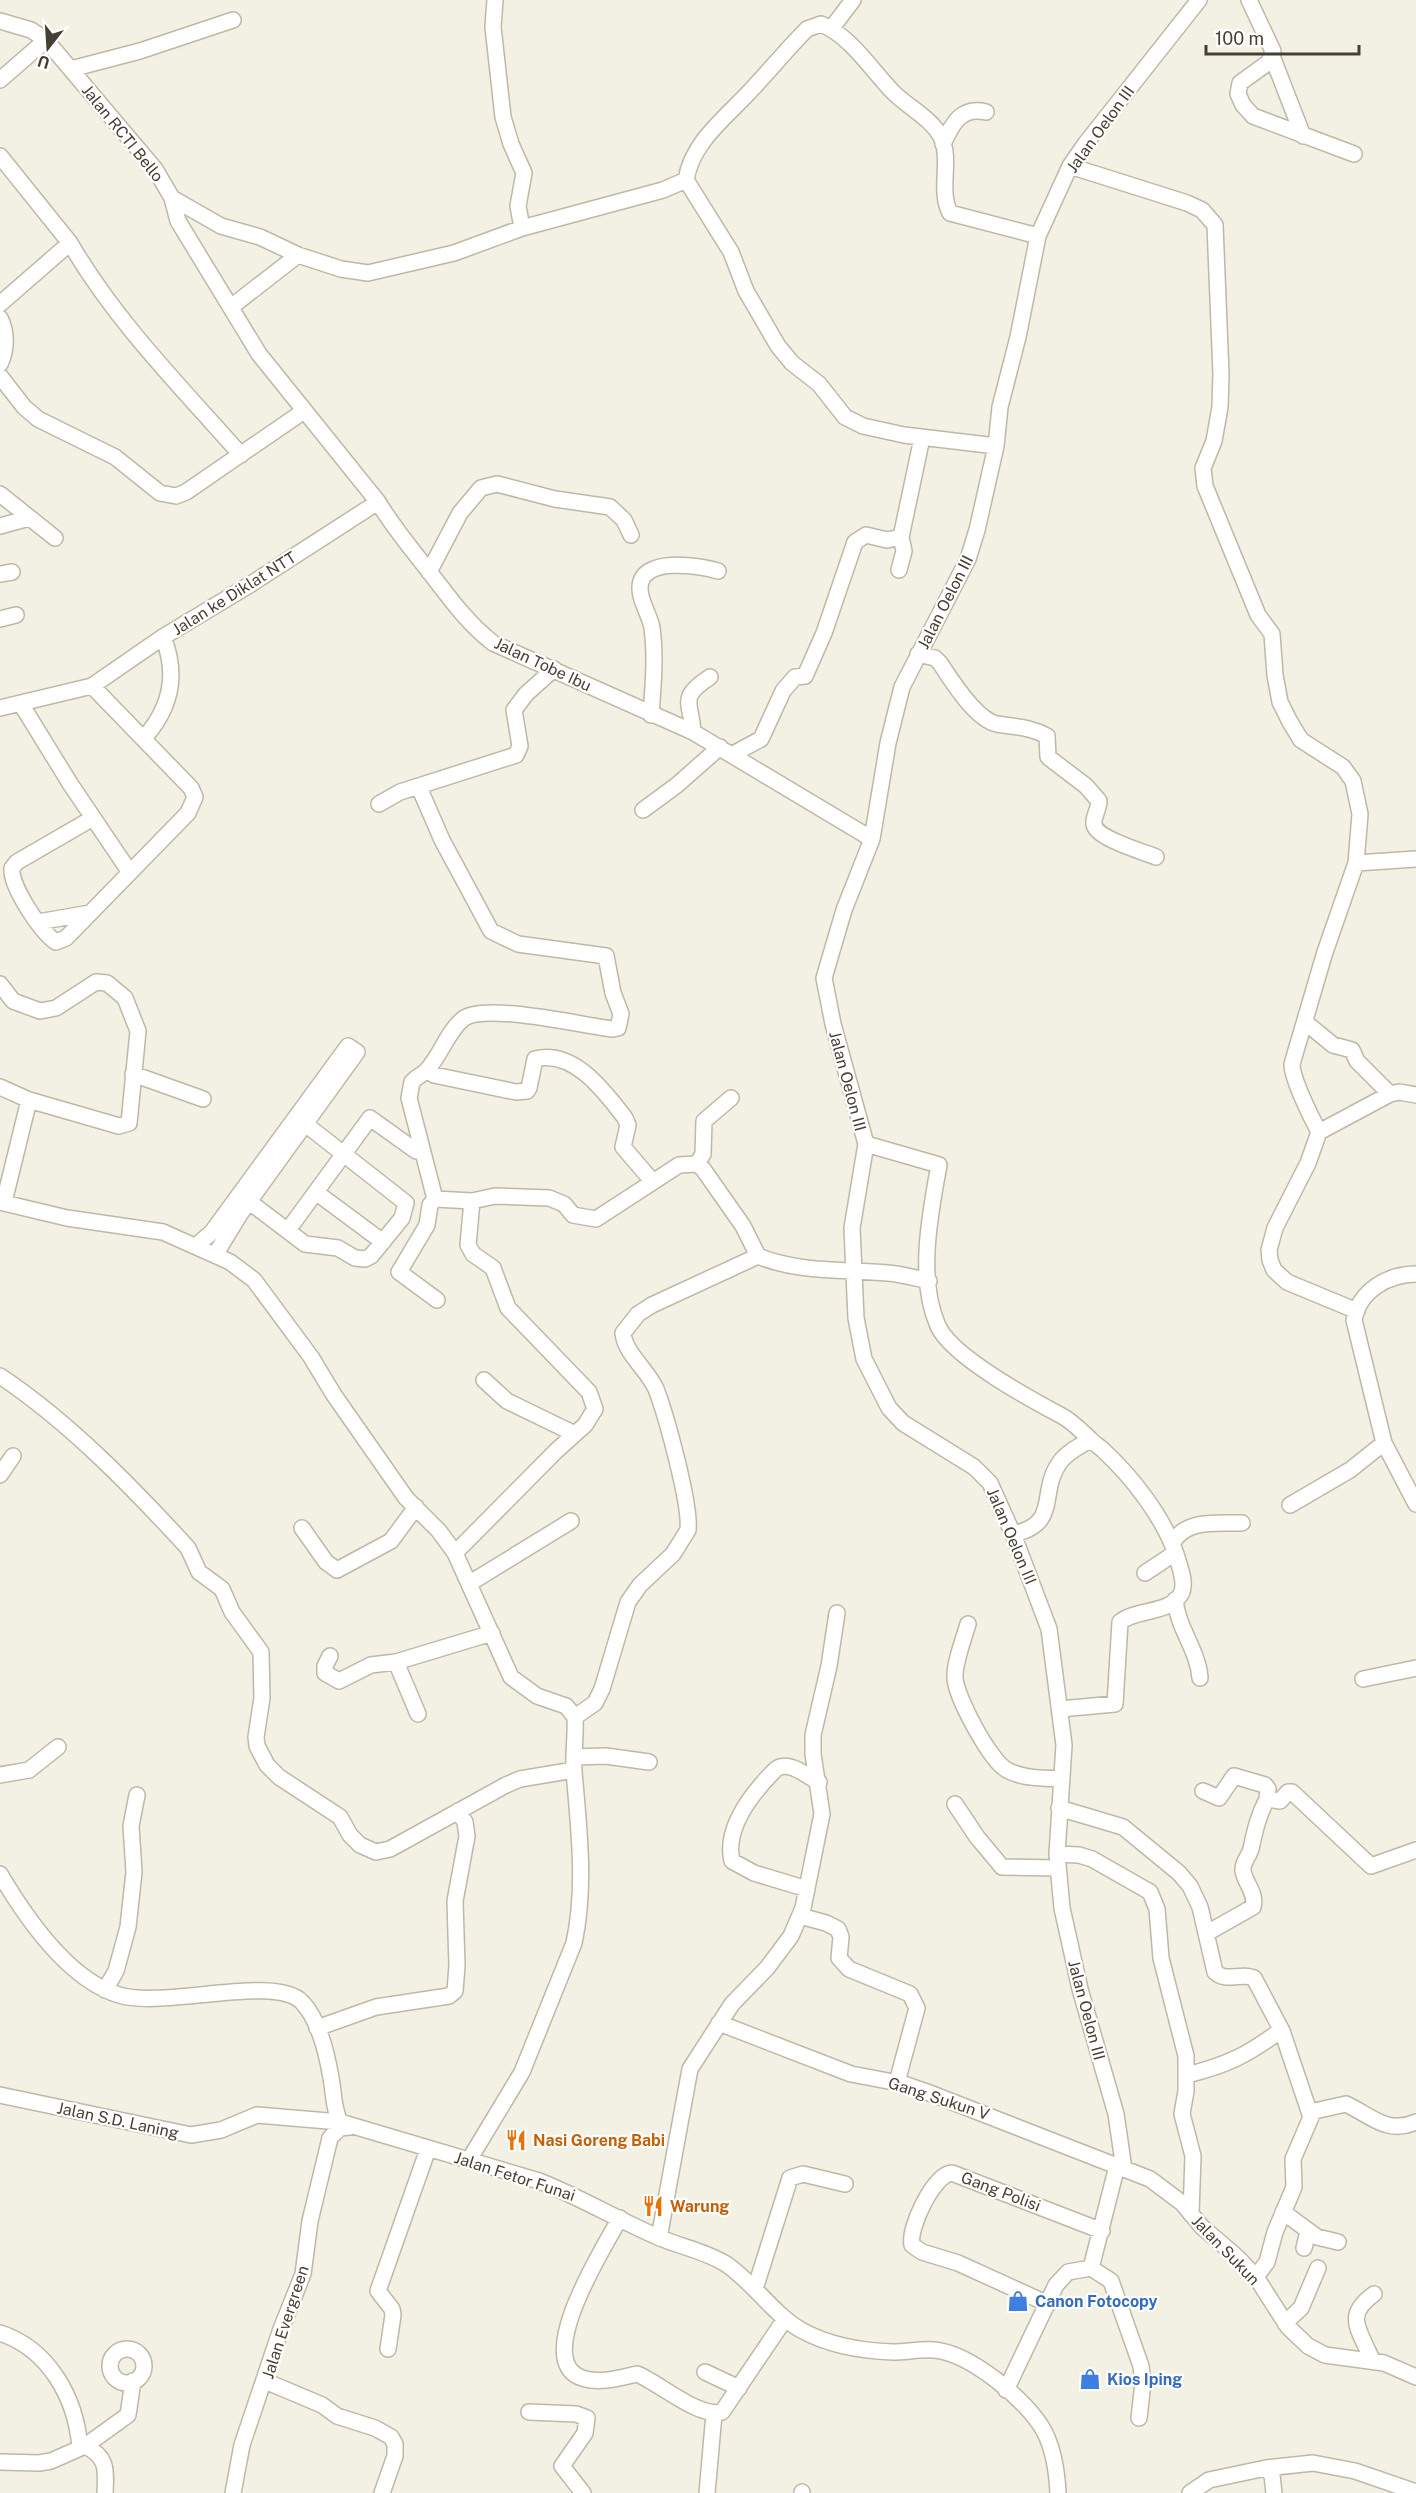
<svg xmlns="http://www.w3.org/2000/svg" width="1416" height="2493" viewBox="0 0 1416 2493" font-family="'Public Sans',sans-serif">
<rect width="100%" height="100%" fill="#f3f0e4"/>
<g fill="none" stroke-linecap="round" stroke-linejoin="round">
<defs>
<path id="minor" d="M495 0 493 27 503 117 511 144 524 173 518 206 522 228
M1249 0 1273 51 1269 62 1240 83 1238 94 1243 105 1253 116 1354 154
M0 21 31 30 46 40 155 169 172 198 178 221 259 354 378 502C393 527 410 547 428 570 449 597 466 622 493 643L693 732 872 839
M831 29 853 0
M1272 56 1303 136
M71 69 140 51 233 20
M0 80 46 40
M943 144C952 124 961 106 986 112
M0 156 70 243 0 304
M1070 166 1187 203 1202 210 1215 225 1221 374 1220 407 1214 441 1203 468 1205 486 1258 615 1272 634 1275 675 1280 702 1290 722 1301 740 1343 767 1353 781 1360 814 1356 863 1416 859
M172 198 221 226 260 237 298 255 341 269 368 273 454 253 522 228 663 190 686 180
M70 243C116 322 181 387 241 455
M231 307 298 255
M0 318C7 332 7 349 0 364
M0 376 24 407 38 419 115 457 160 493 176 496 186 492 304 411
M996 446 904 435 863 426 845 417 819 384 792 363 778 346 746 291 731 252 686 180C692 141 728 116 753 88 771 69 788 48 807 29L821 24C851 36 872 71 894 93 908 107 932 119 941 137 952 160 938 190 950 213L1038 236
M0 494 55 538
M0 526 29 518
M899 570 904 551 901 537
M429 572 460 513 481 488 497 484 555 499 610 507 624 520 631 535
M0 574 12 572
M0 619 16 615
M918 654 935 658 940 663C951 680 976 720 997 724 1015 727 1031 727 1047 736L1048 757 1086 786 1099 801C1099 809 1093 817 1094 824 1095 838 1144 852 1156 857
M92 686 191 788 195 797 188 813 66 938 56 942C41 932 10 886 12 868L17 862 93 818
M21 704 71 785 129 871
M0 708 92 686 163 637 251 584 378 502
M651 715C653 687 656 657 652 628 650 615 640 602 640 589 639 556 698 565 718 571
M693 732C691 701 678 698 710 677
M144 738C171 708 178 674 163 637
M733 754 761 739 783 691 795 677 805 676 824 633 855 542 866 535 887 540 901 537 922 438
M419 787 442 840 491 931 518 944 606 956 613 993 621 1014 618 1028 613 1029C585 1026 484 1002 463 1019 447 1032 440 1057 426 1071 422 1075 416 1077 412 1082L409 1098 435 1199
M379 804 400 792 516 755 520 746 514 710 526 694 554 669
M643 810 677 785 720 747
M38 922 90 913
M0 984 13 1001 40 1011 56 1008 96 982 107 983 125 998 138 1031 129 1123 119 1126 29 1100 4 1202
M1305 1022 1333 1045 1352 1050 1357 1061 1390 1094
M428 1070 434 1075 516 1092 527 1091 529 1088 535 1059C574 1049 605 1092 625 1118L628 1125 623 1147 653 1182
M133 1074 203 1099
M0 1087 29 1100
M1319 1132C1311 1117 1292 1079 1292 1064L1325 952 1356 863
M866 1144 939 1165C930 1214 917 1279 938 1326 952 1357 1032 1400 1062 1416 1073 1422 1081 1431 1090 1439 1094 1444 1099 1446 1104 1451 1133 1478 1163 1517 1176 1554 1179 1565 1187 1583 1181 1594 1170 1614 1135 1609 1120 1622L1115 1704 1060 1709
M697 1164 703 1154 704 1121 731 1098
M317 1193 383 1242
M243 1197 305 1244 338 1248 355 1258 365 1259 371 1256 402 1218 406 1203 304 1123
M435 1199 472 1201 495 1196 549 1198 564 1204 573 1215 596 1219 679 1165 697 1164 703 1169 743 1226 758 1256C799 1273 844 1269 888 1273 902 1274 915 1278 929 1281
M435 1199 430 1205 427 1225 399 1272 437 1300
M0 1202 67 1218 163 1232 230 1262 254 1280 311 1357 334 1395 406 1498 439 1531 455 1553 511 1677 537 1696 566 1706 575 1717C576 1735 573 1754 574 1772 579 1829 586 1888 574 1943L522 2072 469 2160
M288 1230 370 1118 416 1151
M197 1245 212 1232 348 1046 357 1052 240 1214 215 1255
M1416 1274C1388 1274 1359 1291 1354 1320L1384 1443 1416 1504
M1357 1311 1287 1282 1274 1270 1270 1260 1269 1250 1275 1228 1308 1163 1319 1132 1390 1094 1399 1092 1416 1095
M0 1376C69 1422 132 1487 188 1548L199 1572 222 1589 232 1612 261 1652 262 1698 256 1737 257 1746 267 1765 279 1777 340 1817 350 1835 360 1845 376 1852 390 1849 506 1785 520 1779 574 1770
M484 1380 507 1401 575 1434
M0 1475 13 1456
M1290 1505 1350 1470 1384 1443
M302 1528 326 1562 337 1570 391 1541 416 1507
M1013 1534C1061 1524 1038 1492 1060 1462 1067 1452 1080 1446 1090 1440
M1172 1544C1185 1518 1217 1524 1242 1523
M455 1553 556 1451 585 1425 595 1409 589 1392 508 1308 493 1268 473 1254 468 1245 472 1201
M1145 1573 1175 1553
M470 1583 571 1521
M1175 1600C1178 1629 1198 1650 1200 1678
M968 1624C964 1638 954 1664 955 1678 956 1697 990 1761 1007 1770 1023 1779 1044 1778 1062 1779
M330 1656 325 1666V1673L339 1681 371 1665 396 1662
M1363 1679 1416 1668
M418 1714 396 1662 492 1633
M575 1717 595 1703 602 1689 628 1602 640 1585 673 1554 688 1530C691 1505 666 1415 656 1389 648 1370 625 1354 623 1333L638 1314 652 1305 758 1256
M574 1757 606 1756 649 1762
M0 1775 29 1770 58 1747
M1203 1791 1219 1798 1234 1776 1265 1785 1268 1789 1267 1799
M955 1804 977 1837 1002 1867 1058 1868
M1059 1808 1123 1827 1179 1873 1190 1886 1200 1907 1215 1972C1226 1983 1241 1972 1254 1978L1282 2031 1311 2117 1293 2159 1294 2187 1275 2232 1267 2262 1256 2277
M1057 1854 1079 1855 1092 1859 1150 1892 1157 1909 1161 1958 1186 2056V2091L1182 2114 1193 2156 1191 2214
M0 1874C26 1918 69 1980 119 1995 164 2009 274 1974 302 2002 319 2020 327 2054 331 2078 334 2093 333 2108 340 2122L539 2181C580 2197 618 2220 658 2237 681 2247 705 2251 726 2264 754 2283 772 2313 801 2330 828 2345 862 2351 893 2352 906 2352 920 2349 934 2350 970 2353 1027 2400 1044 2431 1054 2450 1057 2472 1058 2493
M807 1889 754 1873 732 1861C724 1827 754 1791 776 1769 790 1760 806 1776 819 1782
M800 1916 826 1923 838 1929 841 1937 839 1958 849 1969 910 1994 917 2008 897 2082
M1207 1933 1253 1907C1257 1894 1245 1883 1243 1871 1242 1862 1249 1857 1251 1849 1255 1830 1258 1816 1267 1799L1280 1801 1288 1792H1292L1371 1866 1416 1850
M105 1990 116 1971 128 1927 134 1872 131 1826 137 1795
M719 2023 851 2074 904 2084 927 2092 1150 2179 1182 2203 1202 2227 1237 2257 1256 2277 1288 2327 1308 2346 1325 2355 1384 2363 1416 2377
M317 2028 376 2007 449 1996 455 1991 457 1966 455 1901 467 1836 465 1822 458 1811
M1187 2075C1227 2065 1248 2055 1281 2030
M0 2095 191 2135 221 2130 257 2115 340 2122
M1310 2112 1346 2104C1370 2115 1387 2135 1416 2122
M1124 2169 1116 2114 1080 1989 1062 1908 1057 1854 1064 1745 1049 1629 1013 1534 990 1483 974 1467 903 1423 889 1408 864 1359 856 1318 852 1228 866 1144 833 1024 824 978 844 910 872 839 888 743 902 687 968 559 977 530 996 446 1000 407 1018 337 1038 236 1070 166 1086 143 1199 0
M1283 2212 1317 2237 1338 2242
M620 2218C605 2246 531 2361 582 2378 599 2384 619 2378 637 2374 658 2382 698 2418 722 2412L785 2319
M659 2238 690 2069 732 2004 767 1968 791 1936 803 1908 822 1814 813 1754V1735L829 1666 837 1613
M1304 2248 1308 2231
M1091 2268 1111 2281 1141 2366 1143 2383 1139 2418
M755 2289 790 2178 803 2174 845 2184
M1048 2304 958 2263 922 2252 912 2245C908 2228 934 2174 952 2173L1102 2231
M1285 2323 1301 2308 1318 2268
M0 2333C49 2349 76 2398 80 2448
M388 2349 393 2315 392 2309 378 2291 428 2149
M110 2366a17 17 0 1 1 34 0a17 17 0 1 1-34 0Z
M1372 2360C1360 2330 1343 2316 1374 2294
M705 2372 739 2388
M265 2381 322 2405 337 2416 375 2428 391 2437 395 2444V2456L382 2493
M1006 2390 1056 2285 1068 2272 1091 2268 1117 2166
M529 2412 576 2414 587 2418 585 2433 562 2466 583 2493
M85 2446C108 2457 106 2470 105 2493
M0 2462 39 2463 51 2461 85 2446 128 2415 133 2381
M1266 2468 1272 2475 1274 2493
M233 2493 242 2445 281 2329 303 2274 310 2221 330 2138 340 2128 350 2127
M707 2493 714 2414
M802 2493V2492
M1190 2493 1209 2480 1266 2468 1313 2463 1355 2471 1416 2492"/>
</defs>
<use href="#minor" stroke="#bfb8a7" stroke-width="18"/>
<use href="#minor" stroke="#fff" stroke-width="15"/>
</g>
<defs>
<symbol id="restaurant-bare" viewBox="-9 -9 18 18"><path d="M-5-6h1v4h1v-4h1v4h1v-4h1v5L-1.5 .5V6h-2V.5L-5-1ZM5-6V6H3V1.5H1.5Q1.5-4 5-6Z" fill="#e8710a" stroke="#fff" stroke-width="2.5" paint-order="stroke"/></symbol>
<symbol id="shop-bare" viewBox="-9 -9 18 18"><path d="M-5-2.5h2.3a2.7 3.5 0 0 1 5.4 0H5L5.5 6h-11ZM-1.5-2.5h3a1.5 2.3 0 0 0-3 0Z" fill="#3f7fe0" stroke="#fff" stroke-width="2.5" paint-order="stroke"/></symbol>
</defs>
<g fill-rule="evenodd">
<use href="#restaurant-bare" x="501" y="2125" width="30" height="30"/>
<use href="#restaurant-bare" x="638" y="2191" width="30" height="30"/>
<use href="#shop-bare" x="1003" y="2286" width="30" height="30"/>
<use href="#shop-bare" x="1075" y="2364" width="30" height="30"/>
</g>
<g text-anchor="middle" stroke-width="4.5" stroke-linejoin="round" paint-order="stroke">
<g font-size="16" fill="#464034" stroke="#fff">
<text transform="translate(1100 129) rotate(-54)" y="6">Jalan Oelon III</text>
<text transform="translate(123 133) rotate(51)" y="6">Jalan RCTI Bello</text>
<text transform="translate(234 593) rotate(-32)" y="6">Jalan ke Diklat NTT</text>
<text transform="translate(945 602) rotate(-63)" y="6">Jalan Oelon III</text>
<text transform="translate(543 664) rotate(25)" y="6">Jalan Tobe Ibu</text>
<text transform="translate(848 1081) rotate(75)" y="6">Jalan Oelon III</text>
<text transform="translate(1012 1536) rotate(67)" y="6">Jalan Oelon III</text>
<text transform="translate(1087 2010) rotate(75)" y="6">Jalan Oelon III</text>
<text transform="translate(939 2098) rotate(18)" y="6">Gang Sukun V</text>
<text transform="translate(118 2120) rotate(12)" y="6">Jalan S.D. Laning</text>
<text transform="translate(515 2176) rotate(18)" y="6">Jalan Fetor Funai</text>
<text transform="translate(1001 2191) rotate(21)" y="6">Gang Polisi</text>
<text transform="translate(1226 2250) rotate(46)" y="6">Jalan Sukun</text>
<text transform="translate(285 2322) rotate(-72)" y="6">Jalan Evergreen</text>
</g>
<g font-size="16" font-weight="bold" fill="#c56008" stroke="#fff" text-anchor="start">
<text x="533" y="2146">Nasi Goreng Babi</text>
<text x="670" y="2212">Warung</text>
</g>
<g font-size="16" font-weight="bold" fill="#366cbe" stroke="#fff" text-anchor="start">
<text x="1035" y="2307">Canon Fotocopy</text>
<text x="1107" y="2385">Kios Iping</text>
</g>
</g>
<g transform="translate(48 48) rotate(197)" stroke="#ffffff" stroke-width="4.5" paint-order="stroke">
<path d="M0-4.5L10 22L0 15L-10 22Z" fill="#464034"/>
<text y="-9" font-size="16" font-weight="bold" text-anchor="middle" fill="#464034">U</text>
</g>
<path d="M1206 45v9h153v-9" fill="none" stroke="#464034" stroke-width="3"/>
<text x="1215" y="45" font-size="18" fill="#464034" stroke="#ffffff" stroke-width="4.5" paint-order="stroke">100 m</text>
</svg>
